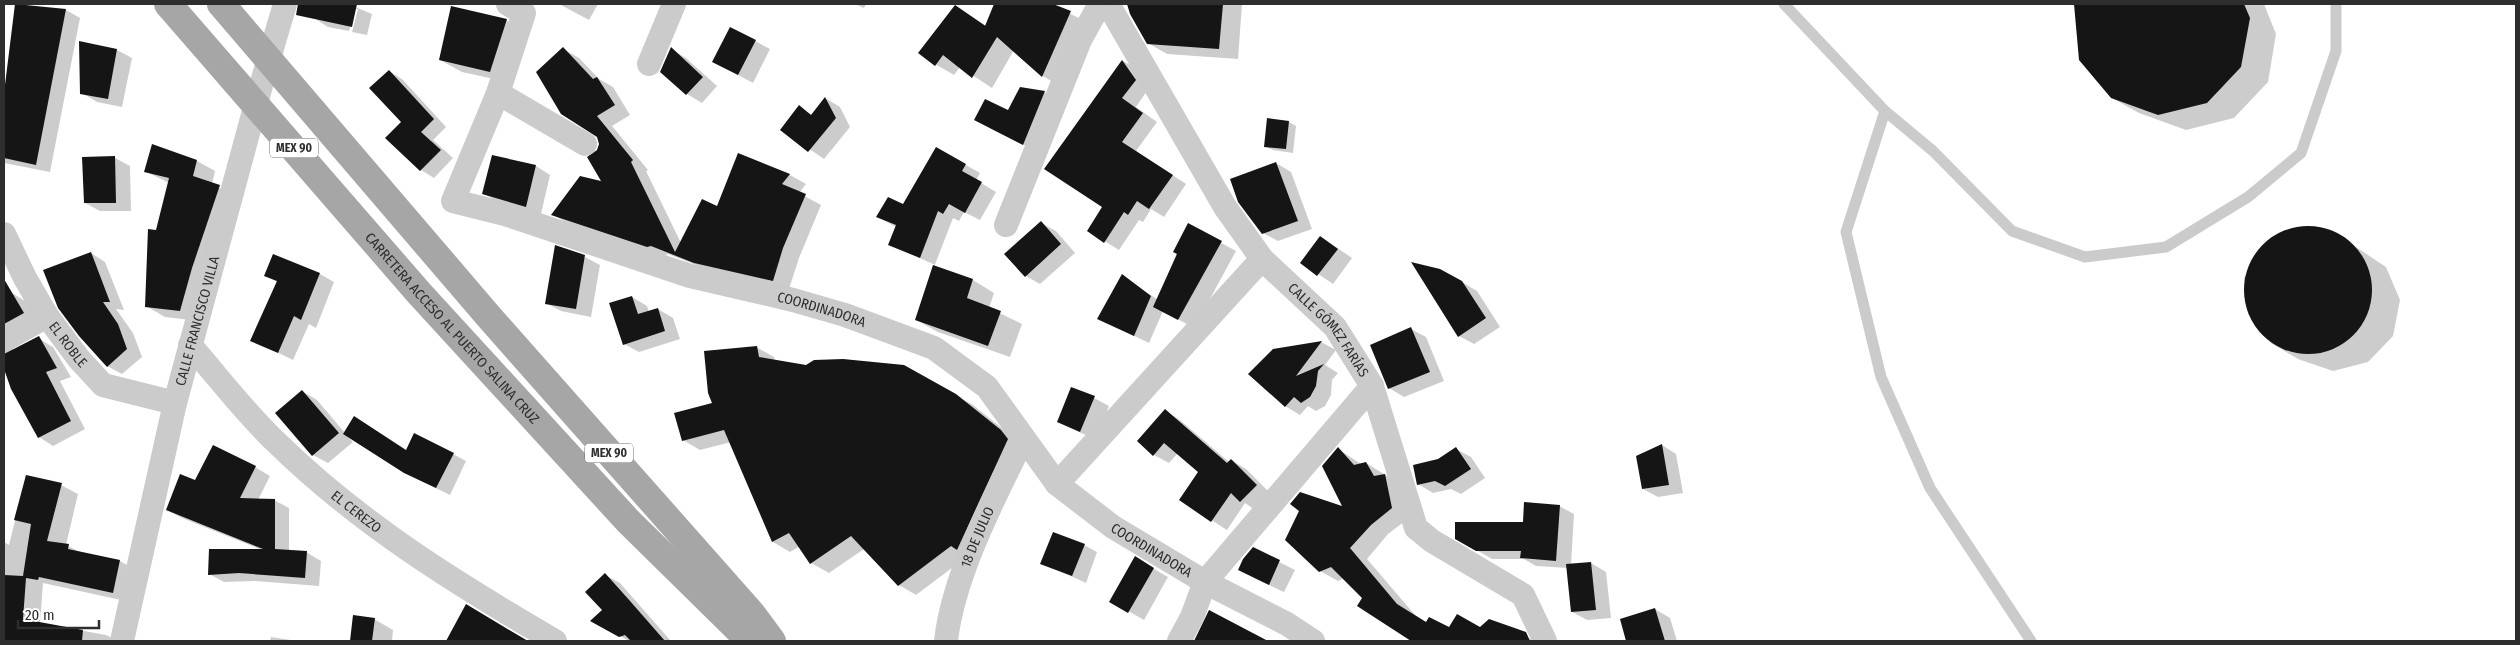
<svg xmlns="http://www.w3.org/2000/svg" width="2520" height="645" viewBox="0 0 2520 645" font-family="'Fira Sans Condensed',sans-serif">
<rect width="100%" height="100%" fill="#fff"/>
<path fill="#0003" d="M16 4 66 10 80 18 50 172 4 163V83H6Z
M317 4H348L372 14 367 35 352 32 358 9H355L349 31 328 27 314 18Z
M559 4H598L589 20Z
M855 4H866L864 8Z
M996 4H1050L1089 23 1061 87 1043 76 1014 50 992 88 960 67 954 75 935 64 955 6 986 26Z
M1128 4H1242L1238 59 1167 54 1148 43 1131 14Z
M2079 4H2264L2276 34 2268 82 2234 118 2186 130 2139 113 2112 98 2076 10Z
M452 8 507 21 528 33 512 83 462 72 440 60Z
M755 41 770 49 753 83 714 62Z
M80 43 117 50 132 58 122 107 97 102 82 93Z
M563 49 579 58 599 79 613 87 630 115 612 126 648 170 646 171 681 243 717 207 739 154 790 175 806 184 799 193 821 205 799 258 789 289 711 271 668 254 664 256 569 224 553 215 604 182 598 137Z
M671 49 686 58 717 86 702 103 687 94 661 71Z
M1123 61 1137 69 1149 88 1136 107 1157 122 1136 151 1186 184 1164 217 1151 209 1143 222 1139 220 1119 250 1088 231 1104 207Z
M389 71 402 79 446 127 433 140 453 158 434 178 421 170 387 138 403 122Z
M1044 92 1059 100 1038 152 990 128 1008 112Z
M825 98 840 107 850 127 824 159 782 130 799 107 812 115Z
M1269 119 1289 122 1296 126 1293 153 1273 150 1265 146Z
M153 145 197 161 215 171 212 184 237 197 199 321 165 317 146 306 169 183 145 171Z
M936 148 980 173 976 180 996 192 980 220 964 212 959 221 953 218 934 267 973 280 994 293 989 308 1022 324 1010 357 938 332 916 320 935 265 889 244 896 227 878 217 904 205Z
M115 158 130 166 131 211H100L85 203Z
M1276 163 1291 172 1312 229 1278 241 1263 233Z
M536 166 550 175 541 214 499 202 484 194Z
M1041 223 1056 231 1075 253 1040 284 1026 276Z
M1188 225 1236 251 1194 328 1163 311 1149 343 1099 319 1123 276 1158 300Z
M2292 228 2329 229 2386 267 2400 300 2393 336 2368 362 2333 371 2298 359 2271 343 2248 314 2244 278 2261 246Z
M1321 237 1352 258 1333 284 1302 263Z
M91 253 105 262 124 310 116 309 133 333 142 357 122 374 107 366Z
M585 257 600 265 591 317 561 311 546 303Z
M320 274 334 282 316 328 309 324 293 360 252 340 277 282 265 275Z
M1462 282 1477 291 1500 327 1474 344 1459 336Z
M12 293 33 306 45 325 13 346V352L38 338 53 347 71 377 60 381 85 429 53 446 39 437 12 386 4 365V297Z
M632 297 647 306 649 312 658 309 673 318 680 339 639 352 624 344Z
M1411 329 1426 337 1444 381 1404 397 1389 388 1371 345Z
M1321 342 1336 350 1325 365 1338 373 1332 380 1331 395 1325 406 1316 411 1308 406 1300 415 1285 406 1273 350Z
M756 347 774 357 775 361 955 395 973 405 1018 441 969 555 916 595 899 585 864 549 829 573 811 563 800 546 790 552 773 542 731 442 700 450 683 440 714 404Z
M302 391 317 400 345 433 407 451 453 454 466 461 450 495 419 480 347 436 353 442 328 463 313 455Z
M1094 398 1109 406 1096 440 1058 422Z
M1165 411 1180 420 1229 462 1231 460 1246 469 1271 494 1255 510 1245 503 1227 530 1180 500 1199 472 1178 453 1169 463 1154 455Z
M1662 445 1676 454 1683 493 1658 497 1643 489Z
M1338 449 1361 464 1366 463 1402 485 1409 518 1388 534 1367 559 1415 615 1427 623 1449 628 1515 630 1532 640 1531 641H1414L1344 578 1338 581 1320 571 1345 508Z
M1456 449 1471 457 1485 478 1461 494 1451 489 1433 493 1418 484 1439 460Z
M255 467 270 476 258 500H274L289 508V551L306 552 321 561 319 586 255 581 224 582 209 574 262 550 182 518 167 510 196 482Z
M26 476 61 485 78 494 66 545 82 553 120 561 137 571 130 602 43 583 40 623 106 635 118 641H4V542L9 545Z
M1559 506 1574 514 1571 565 1591 563 1606 572 1611 618 1587 620 1572 612 1568 568 1536 566 1524 559H1492L1456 538 1524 523Z
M1084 545 1097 552 1086 583 1042 563Z
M1253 549 1295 570 1284 592 1254 578Z
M1135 558 1168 577 1144 620 1111 601Z
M605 575 620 583 670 640 629 641 607 629 604 610Z
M467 606 480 613 526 641H449Z
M1655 609 1670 618 1677 641H1628L1621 619Z
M1210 612 1247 632 1264 641H1196Z
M354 617 374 619 393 630 392 641H351Z
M271 637 297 641H270Z"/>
<path fill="#151515" d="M15 4 66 9 36 165 4 158V93Z
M298 4H357L352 27 296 15Z
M994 4H1053L1071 11 1042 77 997 37 972 78 943 55 935 66 918 53 955 5 987 27 985 26Z
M1127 4H1223L1219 49 1147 44 1130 14Z
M2074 4H2244L2250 18 2241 67 2207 103 2158 115 2111 98 2079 60Z
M451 6 507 19 490 72 439 60Z
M730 27 756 40 738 75 712 62Z
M79 41 117 49 108 99 80 94Z
M563 47 593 79 597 77 615 105 597 116 633 160 631 162 675 252 702 199 717 206 738 153 790 174 782 184 806 194 783 248 773 281 694 263 651 246 647 247 551 215 580 176 601 181 587 157 597 150 599 144 597 137 561 114 536 72Z
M671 47 703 77 686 95 660 72Z
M1122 60 1136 80 1122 98 1143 113 1122 142 1173 175 1149 209 1137 201 1128 215 1124 212 1104 243 1087 231 1102 207 1044 169Z
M389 70 434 119 421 132 441 150 420 171 385 138 401 122 369 88Z
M1020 87 1045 91 1023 145 974 120 985 99 1008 110Z
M825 97 836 118 808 152 780 130 799 105 811 115Z
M1267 118 1289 121 1286 149 1264 147Z
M152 144 197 160 193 176 220 185 192 268 180 311 145 307 148 229 156 230 169 178 144 172Z
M936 147 966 164 962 171 982 182 965 213 949 204 943 214 938 211 920 258 888 245 896 225 876 217 888 197 903 204Z
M492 155 536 165 526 207 482 194Z
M115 156 116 203H84L82 157Z
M1276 162 1298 221 1262 234 1238 202 1230 179Z
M1041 221 1061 244 1025 277 1004 254Z
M1188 223 1222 241 1178 320 1153 307 1177 254 1173 252Z
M2244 290a64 64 0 1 1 128 0a64 64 0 1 1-128 0Z
M1320 236 1338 249 1317 276 1300 263Z
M555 245 585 255 576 309 545 304Z
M91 252 110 302H103L118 324 127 349 107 367 79 336 58 308 43 270Z
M273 254 320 273 301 320 294 316 278 353 250 341 277 281 264 276Z
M1411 262 1440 269 1462 281 1486 318 1458 337Z
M933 265 973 279 967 298 1001 311 988 346 915 320Z
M1122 274 1151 296 1134 336 1097 319Z
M4 279 24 313 4 324Z
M632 296 638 314 658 308 665 331 623 345 609 303Z
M1411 327 1430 372 1388 389 1370 345Z
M39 336 57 368 46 372 71 421 38 438 11 389 4 369V354Z
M1322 341 1296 376 1324 364 1318 371 1316 386 1310 397 1301 403 1294 397 1285 407 1248 374 1273 349Z
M757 346 759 357 806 365 814 360 843 359 904 365 956 394 1001 430 1008 439 957 550 951 546 898 586 851 536 810 564 789 533 772 542 724 430 682 441 674 413 712 403 708 393 704 351Z
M1071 387 1095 396 1080 432 1057 422Z
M302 390 339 433 312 456 275 413Z
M1165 409 1227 463 1231 459 1257 485 1240 502 1231 493 1211 522 1179 500 1198 472 1164 443 1153 456 1137 441Z
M354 416 406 450 414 433 454 453 436 488 404 473 343 434Z
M1662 444 1669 485 1642 489 1636 456Z
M213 445 256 466 240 498 275 499V549L307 551 305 578 239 573 208 575 209 549H263L166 510 180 474 195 480Z
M1338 447 1354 465 1366 462 1374 476 1385 474 1392 508 1371 525 1350 548 1397 604 1426 622 1429 617 1449 627 1457 614 1480 627 1489 619 1526 632 1530 641H1411L1357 606 1362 598 1331 567 1319 572 1285 540 1299 511 1290 504 1300 492 1342 506 1322 466Z
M1456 447 1471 469 1445 486 1435 481 1417 485 1413 465 1438 459Z
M26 475 62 483 47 541 69 544 68 549 120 560 113 593 39 577 38 580 26 578 23 619 83 630 82 641H4V575L23 576 31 524 14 520Z
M1524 502 1560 505 1556 561 1520 558 1521 551H1476L1455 539V522H1523Z
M1053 532 1085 544 1072 576 1040 564Z
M1253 547 1280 560 1269 585 1238 570 1243 559Z
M1135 556 1154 568 1128 613 1109 602Z
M1591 562 1596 610 1571 612 1566 564Z
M605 573 630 601 665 641H631L625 635 619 637 590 621 602 610 585 592Z
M466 604 511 631 528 641H446Z
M1655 608 1665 641H1626L1620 619Z
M1209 610 1268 641H1194Z
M353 615 375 618 372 641H350Z"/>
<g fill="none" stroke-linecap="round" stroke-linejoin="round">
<path stroke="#cbcbcb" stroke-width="11" d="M1784 4 1885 111 1933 151 2012 231 2085 257 2166 247 2248 197 2301 153 2336 51V4
M1885 111 1846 232 1881 377 1930 488 2031 641"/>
<g stroke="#cbcbcb" stroke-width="24">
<path id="s1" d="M508 4 524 13 498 93 453 201 505 214 690 276 793 300 845 315 934 348 987 387 1057 484 1113 527 1205 582 1287 624 1313 641"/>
<path id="s2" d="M1108 4 1225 207 1262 259 1335 327 1372 386 1416 528 1432 541 1523 595 1545 641"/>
<path d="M649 64 674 4"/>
<path d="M498 93 585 144"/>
<path d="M1006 225 1080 40 1100 4"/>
<path id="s3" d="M4 234 25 278 47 316 79 359 103 385 175 403"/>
<path d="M4 340 47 316"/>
<path id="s4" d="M190 345C219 378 246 414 278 444 360 524 457 584 555 641"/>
<path d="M1057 484 1262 259"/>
<path id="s5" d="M122 641 175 403 260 89 285 4"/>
<path id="s6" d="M946 641C953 576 994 498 1023 439"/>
<path d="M1179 641 1192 617 1205 582 1372 386"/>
</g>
<g stroke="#a6a6a6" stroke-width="28">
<path id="s7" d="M168 4 419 293 628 521 750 641"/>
<path d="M221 4 490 318 752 614 772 641"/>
</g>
</g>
<g text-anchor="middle" stroke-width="5" stroke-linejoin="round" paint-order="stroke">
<g fill="#fff" stroke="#6d6d6d" stroke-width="1">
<rect x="270" y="138.5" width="48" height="19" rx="4"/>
<rect x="585" y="443.5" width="48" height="19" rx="4"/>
</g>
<g font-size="12" font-weight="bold" fill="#2e2e2e">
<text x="294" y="152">MEX 90</text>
<text x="609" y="457">MEX 90</text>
</g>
<g font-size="14" fill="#2e2e2e" stroke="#fff">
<text dy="5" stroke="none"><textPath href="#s1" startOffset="604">COORDINADORA</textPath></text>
<text dy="5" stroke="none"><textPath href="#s5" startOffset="329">CALLE FRANCISCO VILLA</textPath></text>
<text dy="5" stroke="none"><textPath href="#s7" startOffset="431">CARRETERA ACCESO AL PUERTO SALINA CRUZ</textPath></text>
<text dy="5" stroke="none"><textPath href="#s2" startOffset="396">CALLE GÓMEZ FARÍAS</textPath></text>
<text dy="5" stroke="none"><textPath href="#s3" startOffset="128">EL ROBLE</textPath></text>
<text dy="5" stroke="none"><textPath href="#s4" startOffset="236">EL CEREZO</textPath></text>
<text dy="5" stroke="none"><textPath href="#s6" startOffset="109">18 DE JULIO</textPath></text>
<text dy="5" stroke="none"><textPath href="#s1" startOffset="1024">COORDINADORA</textPath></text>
</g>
</g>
<rect width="2520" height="645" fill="none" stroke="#2e2e2e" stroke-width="10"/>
<path d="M18 620v8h81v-8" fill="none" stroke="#2e2e2e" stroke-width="2.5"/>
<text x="25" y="620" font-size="15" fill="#2e2e2e" stroke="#ffffff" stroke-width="4" paint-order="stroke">20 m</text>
</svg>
